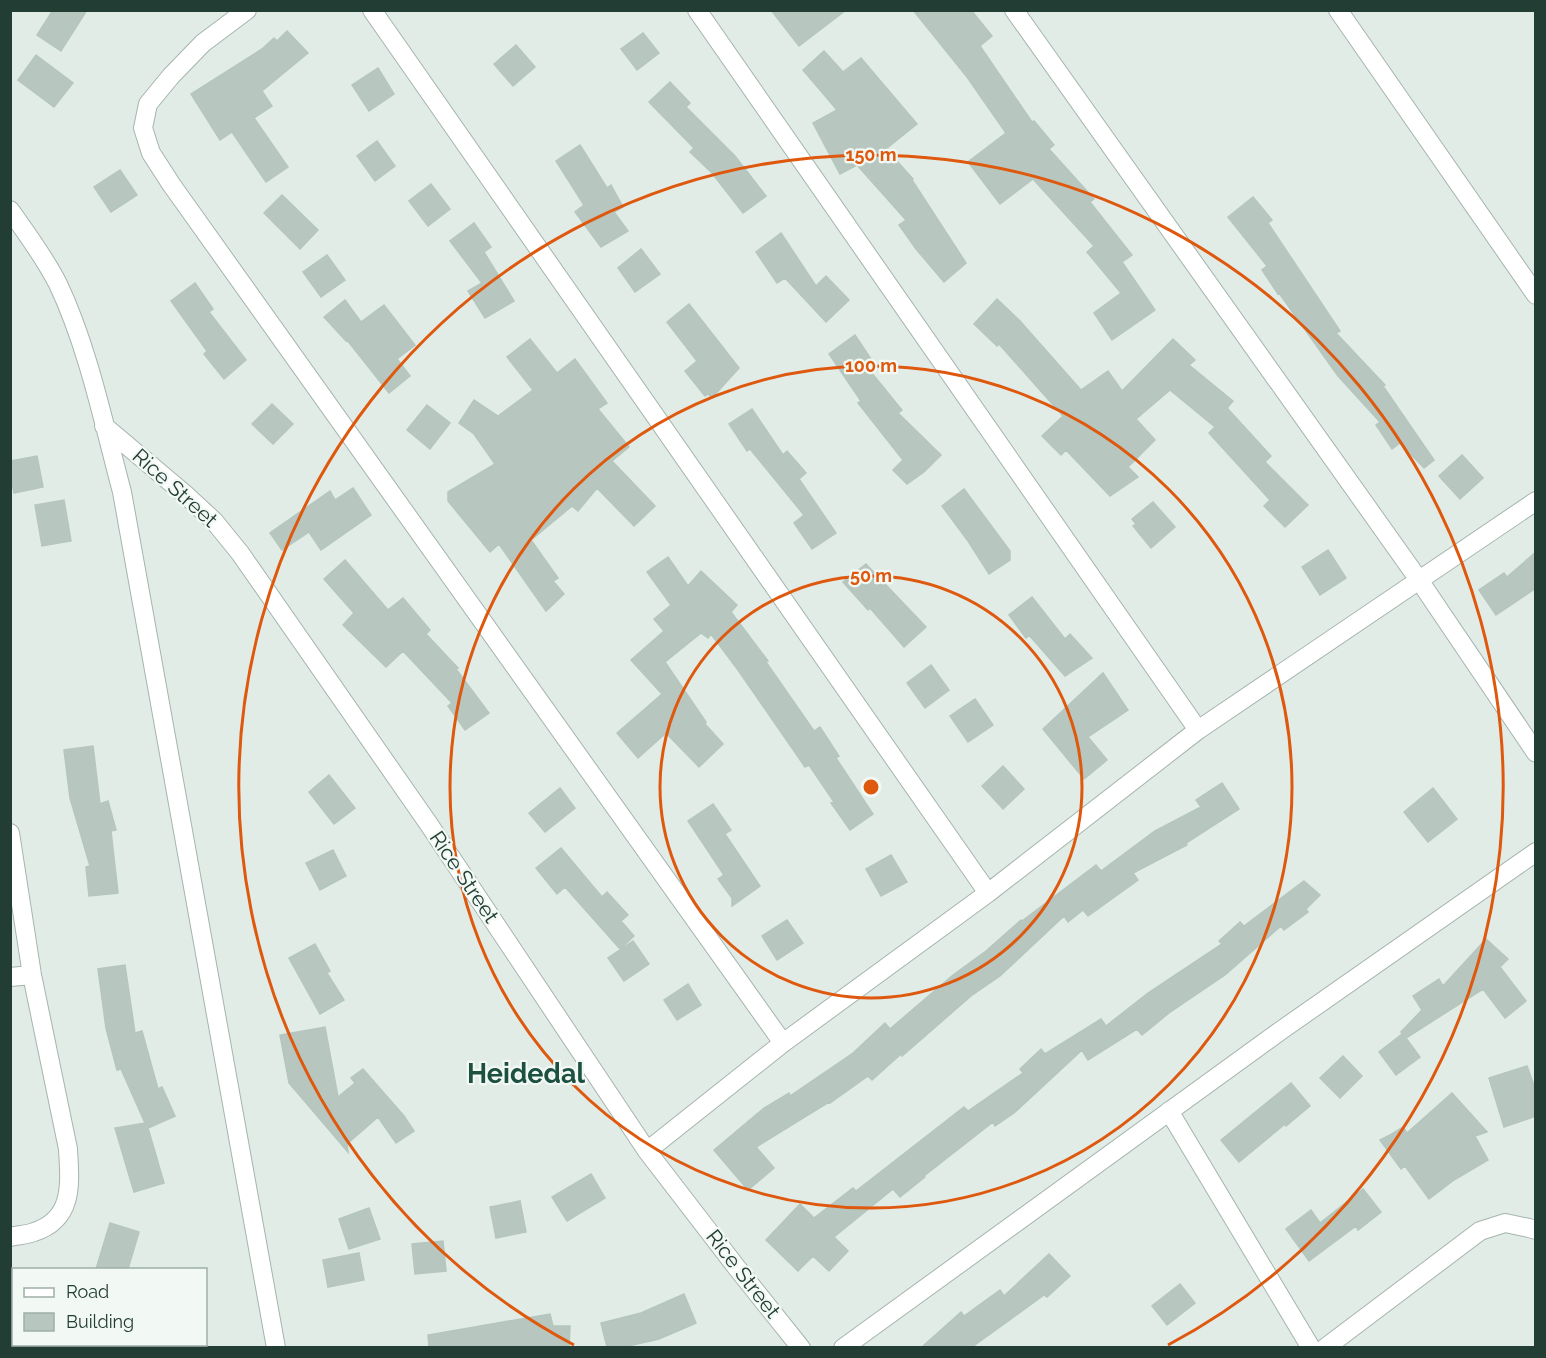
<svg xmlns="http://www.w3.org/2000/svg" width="1546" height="1358" viewBox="0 0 1546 1358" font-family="Raleway,sans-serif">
<rect width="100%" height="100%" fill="#e2ece7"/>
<path fill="#b7c7c0" stroke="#b4c6be" stroke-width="1.5" d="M53 10H87L61 51 37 35Z
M771 10H846L799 46Z
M913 10H971L992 36 980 46 1032 122 1034 121 1054 145 1049 149 1094 199 1090 202 1132 255 1122 262 1155 310 1112 340 1094 313 1121 293 1087 252 1094 246 1033 179 1000 204 968 162 1006 133 967 77Z
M287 31 308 53 262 91 272 106 254 118 288 167 266 182 232 132 220 140 191 94 262 49 274 38 277 41Z
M643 33 659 53 637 70 621 49Z
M516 45 535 67 513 86 494 64Z
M824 51 843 72 861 58 917 124 886 149 913 179 912 180 966 263 944 282 916 249 899 225 906 220 857 165 840 174 813 123 837 110 803 70Z
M36 55 73 83 54 107 18 80Z
M378 68 394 94 369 111 352 85Z
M670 82 690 103 686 107 735 156 766 196 743 213 712 173 690 152 694 148 649 102Z
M377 141 395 166 375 181 357 156Z
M580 145 607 188 611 185 623 207 614 212 628 231 601 247 575 212 584 205 556 161Z
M120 170 137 195 111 212 94 187Z
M431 184 450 209 428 226 409 201Z
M282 195 318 230 300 249 264 213Z
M1253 197 1272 220 1268 223 1340 331 1336 333 1385 385 1383 386 1434 460 1424 468 1400 443 1392 449 1376 425 1380 422 1338 376 1279 293 1278 294 1262 270 1267 266 1228 217Z
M474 223 491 247 484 252 514 301 485 318 468 291 482 283 450 241Z
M781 233 816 286 826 276 849 300 826 322 785 278 777 283 756 252Z
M641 249 660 274 635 292 618 268Z
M327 255 345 280 321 297 303 272Z
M195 283 213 309 209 312 246 360 224 379 204 354 207 351 171 301Z
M997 299 1020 321 1081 390 1108 371 1122 391 1173 339 1195 360 1189 365 1233 401 1227 408 1271 456 1265 462 1308 505 1285 527 1264 506 1270 500 1209 433 1215 427 1170 390 1136 419 1155 440 1128 467 1138 477 1110 496 1066 450 1061 455 1042 436 1063 416 999 344 997 346 974 324Z
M345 300 361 322 384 305 415 345 397 359 410 376 389 393 347 340 346 341 324 317Z
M689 304 739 368 712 398 708 394 705 396 685 371 697 361 667 322Z
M855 335 873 362 866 366 902 410 898 413 941 455 924 472 907 484 893 470 903 460 858 403 861 401 829 354Z
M530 339 557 373 575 359 607 403 598 409 629 447 612 461 655 506 634 526 597 488 578 511 572 506 531 540 558 578 553 581 564 594 546 611 499 544 490 552 448 501V492L495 464 474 434 459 423 474 400 498 416 533 390 507 357Z
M272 404 293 424 273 444 252 424Z
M427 405 450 423 430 449 407 430Z
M752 409 783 455 787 451 806 473 799 479 836 533 812 549 794 523 804 515 750 449 747 451 729 424Z
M1462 455 1483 478 1460 499 1439 476Z
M37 456 43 487 14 493 10 472V461Z
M353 488 371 515 321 550 309 532 282 550 270 533 330 491 335 500Z
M964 489 1010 551V560L989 574 968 541 942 506Z
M64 500 71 541 42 546 35 505Z
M1153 502 1175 527 1151 548 1133 526 1136 524 1132 519Z
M1328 550 1346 578 1320 595 1302 567Z
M1536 552V588L1496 615 1479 590 1504 573 1507 577Z
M668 557 688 586 701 571 737 605 731 612 768 661 766 662 814 731 820 727 839 756 836 758 873 814 850 830 831 803 834 802 809 765 805 767 738 670 711 634 708 638 701 633 665 662 706 722 705 724 723 744 699 767 666 733 638 758 617 733 662 694 631 660 664 631 654 619 671 605 647 572Z
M345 560 388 610 403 598 430 630 426 634 458 668 456 669 489 713 465 730 448 706 452 703 403 651 386 667 343 625 354 613 324 579Z
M866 564 926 627 904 647 870 608 868 610 843 582Z
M1032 597 1065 639 1070 634 1092 658 1065 676 1029 635 1026 638 1009 615Z
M931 665 949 690 925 708 907 683Z
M1103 673 1128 710 1088 737 1107 760 1084 779 1043 729Z
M975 699 993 725 968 742 950 716Z
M93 746 100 804 108 801 116 830 111 831 118 893 89 896 86 867 90 866 70 798 64 750Z
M1003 766 1024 789 1003 809 982 786Z
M329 775 355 808 334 824 309 792Z
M1222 783 1239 809 1186 843 1187 845 1133 873 1138 880 1088 916 1083 910 1068 922 1064 916 1000 976 971 996 902 1056 901 1054 872 1080 868 1076 830 1103 829 1102 756 1147 774 1168 748 1190 714 1150 764 1108 789 1093 790 1096 853 1053 885 1023 890 1029 953 975 986 951 1021 920 1022 921 1096 865 1101 871 1155 831 1201 807 1196 800Z
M560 788 575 808 545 832 529 813Z
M1433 788 1457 819 1428 842 1404 812Z
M713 804 731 830 725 834 760 886 732 906V898L718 879 724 875 688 821Z
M561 848 602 897 607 892 628 915 621 921 634 936 620 949 565 887 557 894 536 868Z
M333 850 346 876 320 890 306 863Z
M891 855 907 882 881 896 866 869Z
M1304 881 1320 895 1306 909 1308 912 1284 930 1281 926 1225 975 1169 1013 1142 1035 1137 1029 1088 1060 1082 1050 1014 1113 995 1126 993 1122 924 1176 925 1177 900 1197 893 1189 834 1237 848 1251 829 1271 813 1256 798 1271 766 1240 800 1204 814 1218 853 1188 856 1191 964 1107 968 1111 1023 1073 1020 1069 1041 1049 1045 1054 1101 1019 1106 1026 1148 993 1222 944 1219 941 1240 922 1244 926Z
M787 920 803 943 777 960 762 936Z
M1486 939 1508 959 1500 967 1526 1001 1505 1018 1483 989 1406 1038 1420 1057 1396 1075 1379 1052 1402 1034 1401 1032 1422 1010 1413 996 1439 979 1443 986Z
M633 941 649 964 624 981 608 958Z
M315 944 330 971 327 973 344 1000 320 1014 289 958Z
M125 965 135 1033 142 1031 158 1089 162 1087 175 1116 148 1128 164 1183 134 1192 115 1128 145 1123 121 1069 117 1070 106 1028 98 969Z
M688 984 701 1005 677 1020 664 1000Z
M325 1027 338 1097 355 1083 351 1078 363 1069 404 1116 414 1131 396 1143 378 1117 347 1144 348 1152 289 1083 280 1035Z
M1343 1056 1362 1076 1340 1098 1320 1078Z
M1527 1066 1536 1091V1116L1504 1127 1489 1078Z
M1291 1083 1310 1106 1286 1126 1285 1124 1239 1162 1221 1140Z
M1452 1093 1487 1132 1475 1136 1488 1160 1454 1180 1429 1199 1405 1166 1401 1169 1380 1140 1392 1134 1403 1127 1407 1133Z
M591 1174 605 1198 567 1221 552 1197Z
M1363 1189 1381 1212 1358 1230 1356 1226 1309 1261 1286 1229 1311 1210 1320 1223Z
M520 1201 526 1232 496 1238 490 1207Z
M369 1208 380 1239 349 1249 339 1219Z
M110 1223 139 1232 128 1269H96Z
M443 1241 446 1271 415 1274 412 1244Z
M359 1253 364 1280 328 1287 323 1260Z
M1049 1254 1070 1276 1047 1297 1044 1295 972 1347H922L961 1312 964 1316 1000 1290 1004 1296Z
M1180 1284 1195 1303 1167 1325 1152 1306Z
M684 1294 696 1323 659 1339 624 1347H607L601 1323 641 1313Z
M550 1314 553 1326H570L569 1347H429L428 1335Z"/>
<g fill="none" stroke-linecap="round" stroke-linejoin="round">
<defs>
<path id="minor" d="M247 10 203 43 171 76 148 104 143 128 151 153 171 184 783 1043
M372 10 988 893
M697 10 1198 730
M1014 10 1419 580 1536 753
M1338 10 1536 295
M10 210C27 234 45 258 58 284 88 347 104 425 122 492L276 1348
M104 426 187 496 214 521 240 553 428 823 647 1151 737 1268 801 1348
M10 833 32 975 68 1149C70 1184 74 1219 34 1232 26 1235 18 1235 10 1237
M10 977 32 975
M1169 1111 1311 1348
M647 1151 783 1043 988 893 1198 730 1536 501
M843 1348 1283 1029 1536 852
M1325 1348 1480 1231 1505 1223 1529 1228 1536 1230"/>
</defs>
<use href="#minor" stroke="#a5b4ae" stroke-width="20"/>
<use href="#minor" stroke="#fff" stroke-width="18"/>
</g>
<g fill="none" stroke="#de580e" stroke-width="3">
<circle cx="871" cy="787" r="211"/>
<circle cx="871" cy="787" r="421"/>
<path d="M574 1345A632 632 0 1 1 1168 1345"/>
</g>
<g text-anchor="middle" stroke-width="4.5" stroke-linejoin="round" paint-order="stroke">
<g font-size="21" fill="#223d34" stroke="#f2f9f5">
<text transform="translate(175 488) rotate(42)" y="7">Rice Street</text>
<text transform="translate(464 877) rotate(56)" y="7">Rice Street</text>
<text transform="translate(743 1274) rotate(52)" y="7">Rice Street</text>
</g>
<g font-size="27" font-weight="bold" fill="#1d5041" stroke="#f2f9f5">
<text x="526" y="1083">Heidedal</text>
</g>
</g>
<circle cx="871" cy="787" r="9" fill="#de580e" stroke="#f2f9f5" stroke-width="3"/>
<g font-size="18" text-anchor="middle" font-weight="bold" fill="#de580e" stroke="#f2f9f5" stroke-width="4.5" stroke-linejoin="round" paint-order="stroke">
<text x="871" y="161">150 m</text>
<text x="871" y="372">100 m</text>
<text x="871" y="582">50 m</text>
</g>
<rect width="1546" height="1358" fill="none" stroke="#223d34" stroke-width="24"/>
<rect x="12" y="1268" width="195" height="78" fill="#f2f9f5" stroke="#9faea8" stroke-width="1.5"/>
<rect x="24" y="1288" width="30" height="9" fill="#ffffff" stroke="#9faea8" stroke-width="1.5"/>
<text x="66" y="1298" font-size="18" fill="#223d34">Road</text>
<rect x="24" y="1313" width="30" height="18" fill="#b7c7c0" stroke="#9faea8" stroke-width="1.5"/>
<text x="66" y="1328" font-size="18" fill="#223d34">Building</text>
</svg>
